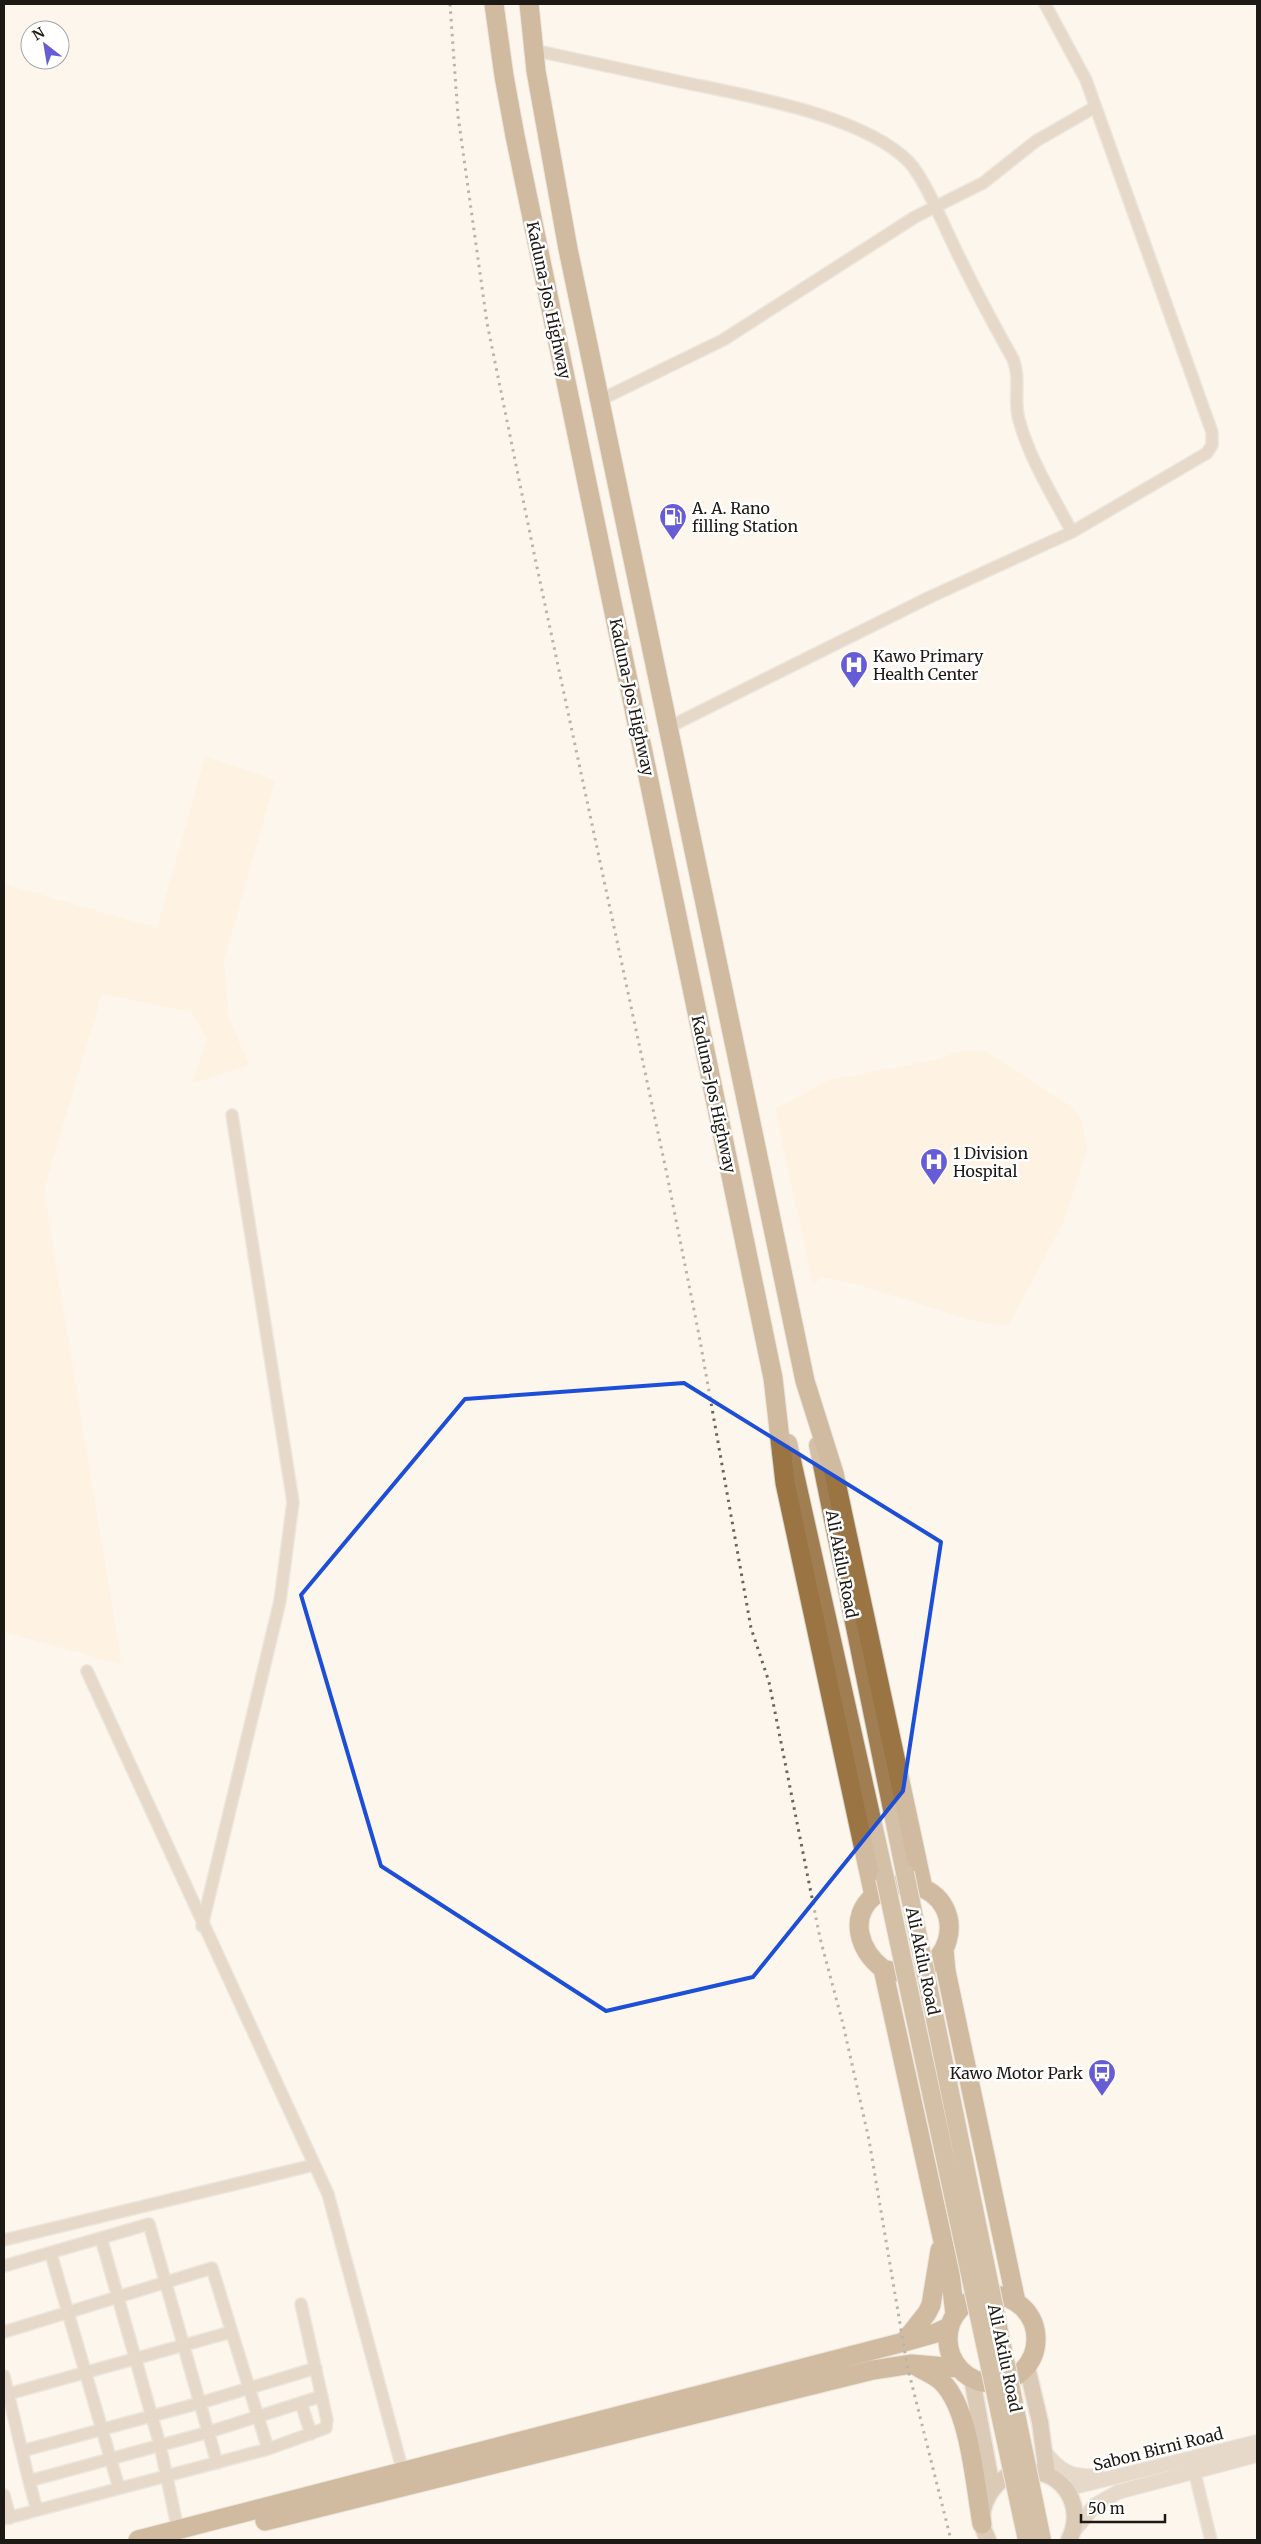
<svg xmlns="http://www.w3.org/2000/svg" width="1261" height="2544" viewBox="0 0 1261 2544" font-family="Merriweather,serif">
<rect width="100%" height="100%" fill="#fdf6ed"/>
<path fill="#ffedd8" d="M205 756 275 780 224 961 229 1018 249 1065 192 1084 207 1039 191 1012 102 994 44 1190 122 1665 4 1632V884L157 928Z
M967 1050 985 1051 1072 1107 1082 1120 1087 1150 1064 1221 1008 1327 967 1319 859 1285 821 1277 813 1286 775 1109 829 1080 928 1061Z"/>
<g fill="none" stroke-linecap="round" stroke-linejoin="round">
<defs>
<path id="minor" d="M533 50C581 60 629 71 677 81 742 95 862 114 909 162 924 178 942 221 952 242 971 282 991 320 1013 359 1021 378 1013 400 1019 420 1030 460 1053 496 1072 532
M600 400 723 340 915 217 983 183 1036 141 1095 107
M669 727 930 597 1072 532 1207 453 1212 445V432L1086 80 1045 4
M87 1671 328 2194 403 2472
M202 1926 280 1601 293 1502 232 1115
M101 2238 160 2445 178 2530
M4 2240 314 2165
M51 2254 119 2488
M4 2266 149 2224 217 2463
M4 2332 212 2268 268 2449
M4 2376 29 2481
M8 2394 231 2332
M301 2403 311 2434
M22 2451 200 2403 316 2368
M1194 2470 1211 2540
M4 2495 10 2518
M37 2510 29 2481 209 2432 322 2396
M4 2519 268 2449 326 2428 327 2420 301 2304"/>
<path id="tertiary" d="M1044 2451C1060 2471 1071 2478 1098 2476
M1066 2489 1257 2442
M1074 2531 1095 2505 1118 2492 1257 2455"/>
<path id="secondary" d="M1027 2367 1040 2422 1047 2474
M972 2379 992 2488
M988 2540C986 2535 982 2528 982 2522 981 2497 1001 2470 1029 2471 1066 2473 1085 2508 1069 2540"/>
<path id="primary" d="M788 1443 885 1878
M818 1445 905 1873"/>
<path id="trunk" d="M494 4 504 76 515 136 773 1378 785 1483 874 1896
M529 4 536 71 568 249 805 1381 834 1473 923 1888
M944 1950 946 1971 1016 2302
M883 1969C955 1990 972 1899 915 1886 901 1883 887 1886 875 1895 847 1917 860 1951 883 1969L950 2273 955 2314
M948 2339a44 44 0 1 1 88 0a44 44 0 1 1-88 0Z
M904 2342 927 2313 931 2305 940 2250
M916 2366C924 2371 935 2375 942 2382 970 2409 975 2486 982 2524
M265 2521 873 2370 912 2364 958 2368
M138 2540 904 2342 936 2333 949 2327"/>
</defs>
<use href="#minor" stroke="#d9d3ca" stroke-width="14"/>
<use href="#tertiary" stroke="#d9d3ca" stroke-width="16"/>
<use href="#secondary" stroke="#d9d3ca" stroke-width="19"/>
<use href="#primary" stroke="#d9d3ca" stroke-width="20"/>
<use href="#trunk" stroke="#d9d3ca" stroke-width="21"/>
<use href="#minor" stroke="#c9b69e" stroke-width="11"/>
<use href="#tertiary" stroke="#c9b69e" stroke-width="14"/>
<use href="#secondary" stroke="#b29673" stroke-width="16"/>
<use href="#primary" stroke="#a17e52" stroke-width="18"/>
<use href="#trunk" stroke="#9a7443" stroke-width="19"/>
<path stroke="#68635d" stroke-width="3" stroke-dasharray="2.5 5" stroke-linecap="butt" d="M450 4 458 116 487 323 535 558 666 1170 699 1335 751 1628 769 1682 820 1938 843 2024 869 2140 907 2365 951 2540"/>
<defs>
<path id="primary-bridge" d="M905 1873 1042 2540
M885 1878 1027 2540"/>
</defs>
<use href="#primary-bridge" stroke="#d9d3ca" stroke-width="20" stroke-linecap="butt"/>
<use href="#primary-bridge" stroke="#a17e52" stroke-width="18"/>
</g>
<path d="M0 0H1261V2544H0ZM684 1383 941 1542 903 1791 753 1977 606 2011 381 1866 301 1595 465 1399Z" fill="#fdf6ed" fill-opacity=".55" fill-rule="evenodd"/>
<path fill="none" stroke="#1d4ed8" stroke-width="4" stroke-linejoin="round" d="M684 1383 941 1542 903 1791 753 1977 606 2011 381 1866 301 1595 465 1399Z"/>
<defs>
<symbol id="fuel-pin" viewBox="-11 -11 22 30"><path d="M0 17L-7.5 6A9.5 9.5 0 1 1 7.5 6Z" fill="#665dd6" stroke="#fff"/><path d="M-5.5-6h7V0h2V4h1.3V-2.5L3-4.5l.8-.8L6-3V5H2.5V1h-1V6h-7ZM-4.2-4.7v3.2H.2V-4.7Z" fill="#fff"/></symbol>
<symbol id="hospital-pin" viewBox="-11 -11 22 30"><path d="M0 17L-7.5 6A9.5 9.5 0 1 1 7.5 6Z" fill="#665dd6" stroke="#fff"/><path d="M-5-5h3v3.5h4V-5h3V5h-3V1.5h-4V5h-3Z" fill="#fff"/></symbol>
<symbol id="bus-pin" viewBox="-11 -11 22 30"><path d="M0 17L-7.5 6A9.5 9.5 0 1 1 7.5 6Z" fill="#665dd6" stroke="#fff"/><path d="M-5-6H5V4H4V6H2V4H-2V6H-4V4H-5ZM-3.5-4V0h7V-4ZM-3.5 1.2v1.5H-2V1.2ZM2 1.2v1.5H3.5V1.2Z" fill="#fff"/></symbol>
</defs>
<g fill-rule="evenodd">
<use href="#fuel-pin" x="657" y="501" width="32" height="43"/>
<use href="#hospital-pin" x="838" y="649" width="32" height="43"/>
<use href="#hospital-pin" x="918" y="1146" width="32" height="43"/>
<use href="#bus-pin" x="1086" y="2057" width="32" height="43"/>
</g>
<g text-anchor="middle" stroke-width="5" stroke-linejoin="round" paint-order="stroke">
<g font-size="16" fill="#1d1914" stroke="#fff">
<text transform="translate(549 300) rotate(78)" y="6">Kaduna-Jos Highway</text>
<text transform="translate(632 697) rotate(78)" y="6">Kaduna-Jos Highway</text>
<text transform="translate(714 1094) rotate(78)" y="6">Kaduna-Jos Highway</text>
<text transform="translate(842 1564) rotate(79)" y="6">Ali Akilu Road</text>
<text transform="translate(923 1961) rotate(78)" y="6">Ali Akilu Road</text>
<text transform="translate(1005 2358) rotate(78)" y="6">Ali Akilu Road</text>
<text transform="translate(1158 2449) rotate(-14)" y="6">Sabon Birni Road</text>
</g>
<g font-size="16" fill="#1d1914" stroke="#fff" text-anchor="start">
<text x="692" y="514">A. A. Rano<tspan x="692" dy="18">filling Station</tspan></text>
<text x="873" y="662">Kawo Primary<tspan x="873" dy="18">Health Center</tspan></text>
<text x="953" y="1159">1 Division<tspan x="953" dy="18">Hospital</tspan></text>
<text x="1083" y="2079" text-anchor="end">Kawo Motor Park</text>
</g>
</g>
<rect width="1261" height="2544" fill="none" stroke="#1d1914" stroke-width="10"/>
<g transform="translate(45 45) rotate(329)"><circle r="24" fill="#ffffff" stroke="#a5a3a1"/>
<path d="M0-4L9 19L0 12L-9 19Z" fill="#665dd6"/>
<text y="-8" font-size="14" font-weight="bold" text-anchor="middle" fill="#1d1914">N</text>
</g>
<path d="M1081 2514v8h84v-8" fill="none" stroke="#1d1914" stroke-width="2.5"/>
<text x="1088" y="2514" font-size="15" fill="#1d1914" stroke="#ffffff" stroke-width="4" paint-order="stroke">50 m</text>
</svg>
